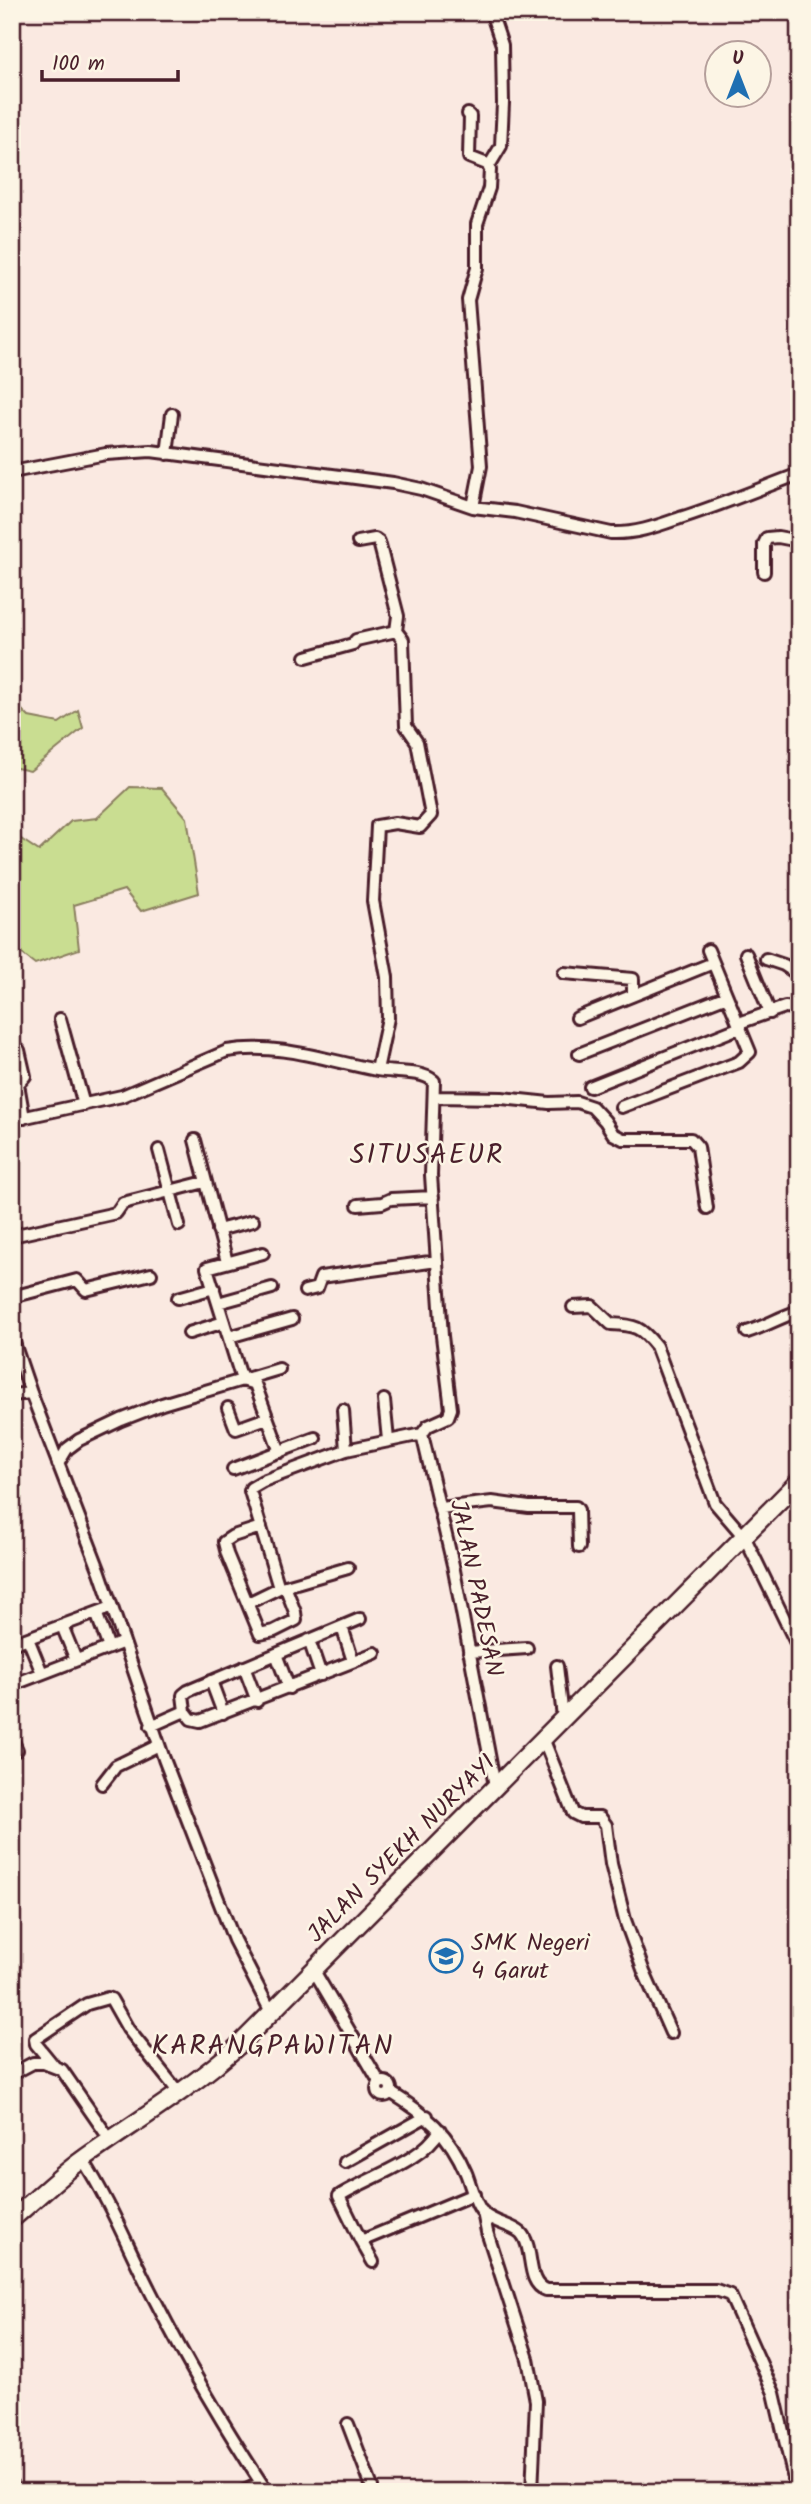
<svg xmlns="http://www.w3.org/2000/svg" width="811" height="2504" viewBox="0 0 811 2504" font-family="Kalam,sans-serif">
<rect width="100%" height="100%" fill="#fae9e1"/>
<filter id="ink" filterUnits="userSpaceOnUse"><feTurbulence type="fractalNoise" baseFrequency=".0143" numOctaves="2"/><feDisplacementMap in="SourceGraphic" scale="14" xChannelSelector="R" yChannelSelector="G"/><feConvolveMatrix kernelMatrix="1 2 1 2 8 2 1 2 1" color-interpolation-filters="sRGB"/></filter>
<g filter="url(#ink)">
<path fill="#c9dd91" stroke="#8a7e5e" stroke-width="2" d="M12 700 29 717 59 723 78 710 83 728 30 771 12 767Z
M130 787 162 788 187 818 199 893 141 911 124 890 74 905 79 949 35 964 12 946V833L39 851 71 821 97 818Z"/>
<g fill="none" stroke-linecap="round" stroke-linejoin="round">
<defs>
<path id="minor" d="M468 114 470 116 469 157 487 164 490 170 489 188 477 224V268L468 300 481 466 473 507
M489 166 501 146 503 103 502 45 491 12
M167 454 172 414
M12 472 106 454 151 451 393 483 421 489 473 507 515 512 611 533C636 534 657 526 680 518 721 505 759 489 799 474
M358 542 375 539 379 542 398 616 396 631 403 640 406 726 417 742 431 815 420 827 395 823 377 826 373 901 387 977 388 1018 377 1070
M764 572V544L767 538 778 537 799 541
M306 657 353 644 356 640 396 631
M746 954 770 1013
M766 959 784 965 799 975
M564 973 633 979V995
M577 1018 713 963
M60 1019 84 1105
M739 1023 785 1007 799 1008
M19 1050 25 1076 18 1084 24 1118
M579 1054 727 996
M590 1087 741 1027
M435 1097 502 1098 549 1103 577 1102 592 1107 605 1121 613 1134 623 1139H691L698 1147 707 1208
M621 1107 739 1062 750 1052 708 950
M12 1120 122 1096 227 1051C278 1042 328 1061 377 1070 394 1073 421 1070 434 1081L431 1175 442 1336 451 1409 448 1417 428 1426 422 1434 453 1565 495 1786
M195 1140 227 1262
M159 1150 179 1225
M358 1205 382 1203 391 1199 433 1197
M218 1230 253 1221
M12 1236 116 1213 123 1203 205 1182
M263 1253 207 1268 242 1380 255 1384 280 1452
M305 1291 317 1288 321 1277 437 1261
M12 1297 77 1280 86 1290 151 1274
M178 1298 214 1288
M218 1303 272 1288
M573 1307 592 1306 611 1324C635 1325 641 1327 656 1346L715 1503 745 1538 799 1649
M747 1332C766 1326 780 1317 799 1311
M189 1333 224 1322
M12 1337 31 1393 100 1572 164 1759 234 1940 271 2012
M229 1337 292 1319
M12 1395 31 1393
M384 1400 388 1440
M228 1408 236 1429 267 1418
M343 1410 346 1450 422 1434
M58 1464 67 1449 79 1440 121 1420 162 1404 279 1369
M233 1469 315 1438
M789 1492 799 1503
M440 1508 492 1502 529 1507H576L578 1510 579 1547
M261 1527 233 1536 224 1542 227 1554 260 1634 274 1631 296 1620 295 1612 285 1586
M279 1588 250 1491 251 1488 263 1481 346 1450
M248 1603 279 1588 348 1568
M97 1615 109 1648
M342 1627 353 1661
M63 1628 76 1660
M309 1640 321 1675
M29 1641 42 1673
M12 1644 112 1607
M469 1652 527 1648
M276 1654 289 1688
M557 1666 563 1717
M244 1667 257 1701
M211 1681 223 1713
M12 1685 124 1642
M185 1711 183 1695 188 1691 360 1619
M151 1726 185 1711 191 1719 200 1721 375 1653
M543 1738 573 1813 581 1817H600L606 1825 611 1864 625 1920 644 1972 671 2033
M12 1739 17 1750
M102 1784 116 1766 159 1745
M313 1969 380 2083
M54 2066 36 2044 35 2039 87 2004 108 1998 111 1999 128 2029 180 2094
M12 2074 33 2063H44L62 2070 111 2141
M377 2089a7 7 0 1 1 14 0a7 7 0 1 1-14 0Z
M390 2092C426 2114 449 2133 466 2173 471 2185 474 2203 483 2213 493 2223 511 2224 521 2233 535 2248 525 2283 546 2290H716L730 2295 774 2393 797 2492
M440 2130C423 2161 369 2177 339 2196L361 2241 474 2194
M83 2160C112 2205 131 2255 156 2302 189 2367 227 2431 267 2492
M345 2162 427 2116
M483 2212 487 2232 528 2359 536 2401 532 2492
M361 2241 373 2262
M348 2424 372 2487 368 2492
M12 2485 16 2492
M242 2492 261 2483"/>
<path id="secondary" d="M12 2219C36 2199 58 2177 83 2159 135 2122 189 2090 237 2047L799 1481"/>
</defs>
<use href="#minor" stroke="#4a1f2b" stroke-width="16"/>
<use href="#secondary" stroke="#4a1f2b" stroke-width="21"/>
<use href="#minor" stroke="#fcf5e5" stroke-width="10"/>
<use href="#secondary" stroke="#fcf5e5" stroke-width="16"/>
</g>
</g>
<defs>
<symbol id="school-ring" viewBox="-11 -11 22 22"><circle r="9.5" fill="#fcf5e5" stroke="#1f6fb2" stroke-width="1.5"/><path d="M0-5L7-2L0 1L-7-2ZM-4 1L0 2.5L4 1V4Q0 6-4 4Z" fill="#1f6fb2"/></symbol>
</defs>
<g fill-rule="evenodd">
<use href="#school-ring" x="427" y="1937" width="38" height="38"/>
</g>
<g text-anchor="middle" stroke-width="5" stroke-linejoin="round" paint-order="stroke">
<g font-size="24" fill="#4a1f2b" stroke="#fcf5e5">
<text transform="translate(477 1588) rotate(78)" y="8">JALAN PADESAN</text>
<text transform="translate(401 1848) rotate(-45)" y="8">JALAN SYEKH NURYAYI</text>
</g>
<g font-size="24" fill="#4a1f2b" stroke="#fcf5e5" text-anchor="start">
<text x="471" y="1950">SMK Negeri<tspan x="471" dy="28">4 Garut</tspan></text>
</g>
<g font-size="28" letter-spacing="2" fill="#4a1f2b" stroke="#fcf5e5">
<text x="427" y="1163">SITUSAEUR</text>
<text x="273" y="2054">KARANGPAWITAN</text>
</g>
</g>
<rect width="811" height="2504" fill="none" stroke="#fcf5e5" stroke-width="42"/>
<rect x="21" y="21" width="769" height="2462" fill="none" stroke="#4a1f2b" stroke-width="2.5" filter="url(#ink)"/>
<g transform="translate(738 74)"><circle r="33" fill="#fcf5e5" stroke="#b59f9b" stroke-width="2"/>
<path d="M0-5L12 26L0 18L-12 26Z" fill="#1f6fb2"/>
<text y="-10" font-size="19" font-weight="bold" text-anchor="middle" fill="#4a1f2b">U</text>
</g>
<path d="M42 70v10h136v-10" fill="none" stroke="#4a1f2b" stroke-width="3.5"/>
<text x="52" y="70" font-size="21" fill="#4a1f2b" stroke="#fcf5e5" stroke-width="5" paint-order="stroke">100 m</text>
</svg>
